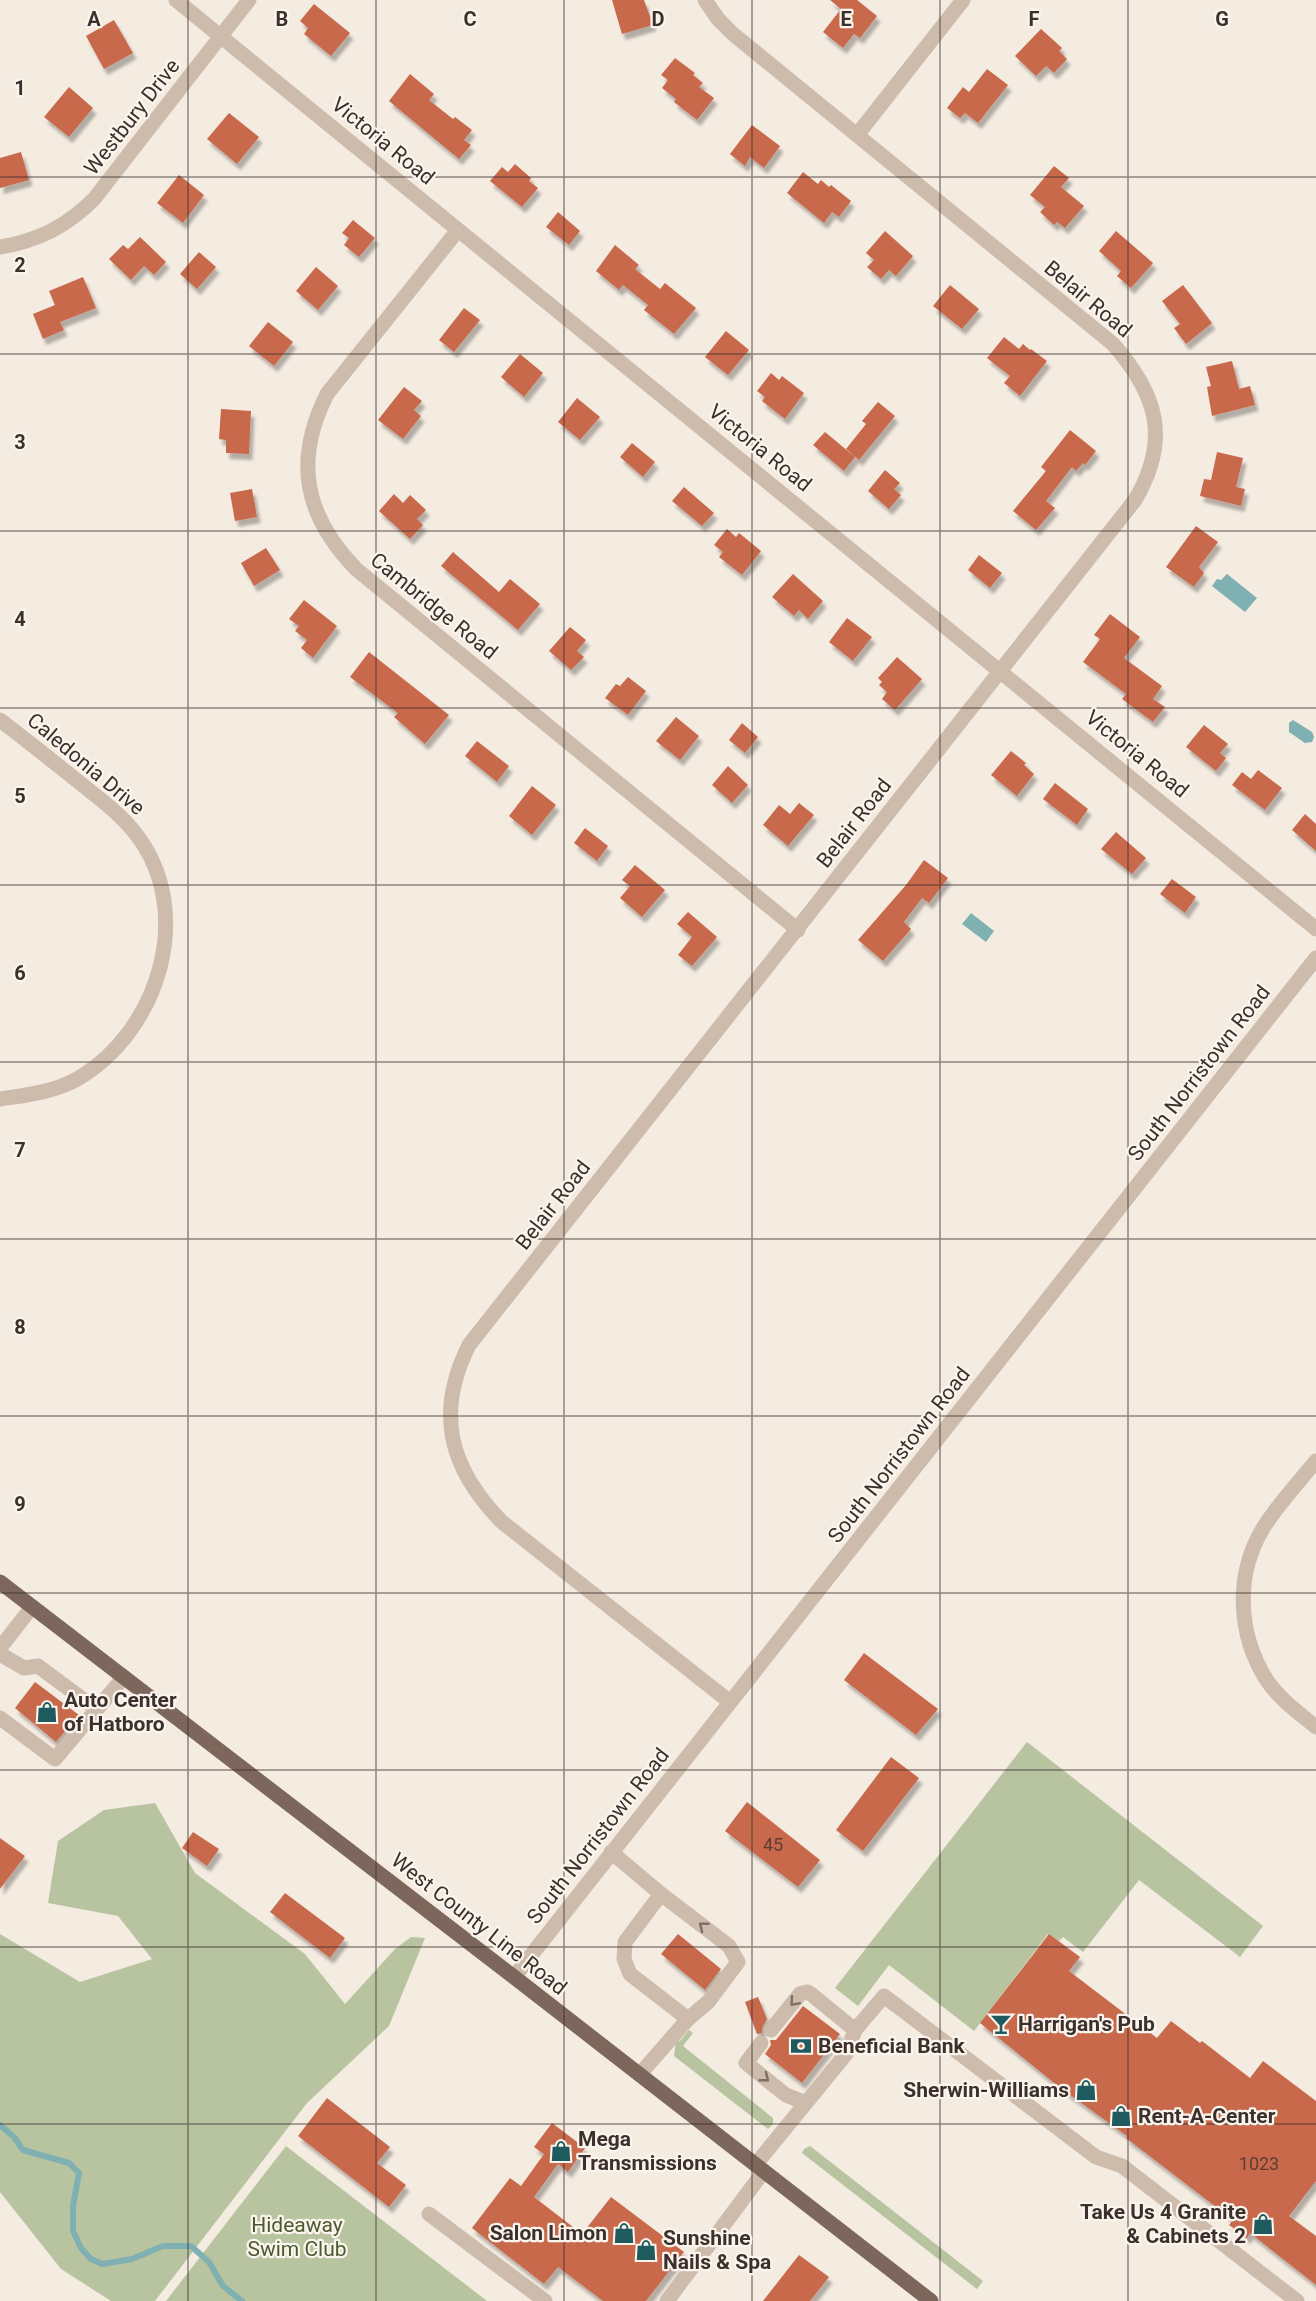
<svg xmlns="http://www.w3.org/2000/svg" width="1316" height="2301" viewBox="0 0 1316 2301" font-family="Roboto,sans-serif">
<defs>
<filter id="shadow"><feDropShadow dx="3.5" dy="6" stdDeviation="1.5" flood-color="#0004"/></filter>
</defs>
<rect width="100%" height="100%" fill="#f4ebe1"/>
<path fill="#b8c4a0" d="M1027 1742 1263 1926 1240 1957 1139 1880 1083 1952 1063 1937 1059 1941 1048 1934 974 2031 889 1965 858 2006 835 1988Z
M155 1803 195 1873 305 1954 345 2004 395 1949 411 1937 425 1938 389 2026 307 2103 155 2301H111L61 2269 0 2192V1934L80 1982 152 1959 118 1916 48 1903 58 1841 104 1810Z
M689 2030 693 2033 683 2046 773 2118V2124L768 2129 674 2056 676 2041H680Z
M286 2146 487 2301H166Z
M810 2146 983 2281 977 2289 802 2153 804 2149Z"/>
<path fill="#7fb0b2" d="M1227 574 1257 598 1245 612 1212 586 1217 579 1221 580Z
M1293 720 1312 732 1314 737 1312 742 1305 743 1289 732V723Z
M971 913 994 931 986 942 962 924Z"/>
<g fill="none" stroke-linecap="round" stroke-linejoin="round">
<path stroke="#7fb0b2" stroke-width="6" d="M0 2125 14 2137 23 2150 69 2163 79 2173 73 2206V2231L81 2248 91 2259 102 2264 132 2259 163 2246H191L209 2262 223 2286 242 2301"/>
</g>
<path fill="#c8694b" filter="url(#shadow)" d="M612 0H644L653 25 622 34Z
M830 0H857L877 16 860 38 854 34 843 48 823 32 841 9Z
M314 4 350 33 331 56 304 34 308 28 300 21Z
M114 20 133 53 104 69 86 36Z
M1041 29 1062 48 1059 51 1067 59 1054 73 1046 66 1036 76 1015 56Z
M675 58 695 73 693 75 703 83 699 87 714 98 697 120 674 102 676 99 662 88 668 80 661 75Z
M987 69 1008 85 978 123 965 113 960 118 947 108 963 87 969 92Z
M410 74 434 94 429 100 453 119 455 117 472 130 464 140 471 145 459 159 389 101Z
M69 87 93 108 69 137 44 117Z
M229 113 259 137 237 164 207 139Z
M752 125 780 146 764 168 750 157 745 166 730 154Z
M21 152 29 180 0 188V158Z
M515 164 531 178 529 181 538 188 522 207 490 181 502 167 508 172Z
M1054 166 1069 178 1061 187 1084 206 1065 228 1057 222 1054 225 1040 212 1045 207 1030 195Z
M803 172 818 184 821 180 829 187 831 185 851 201 839 217 832 212 824 223 787 193Z
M179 175 204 195 183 223 157 203Z
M558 212 580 231 569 245 546 227Z
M353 220 375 238 359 257 344 245 349 238 342 233Z
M885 231 913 256 896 276 889 270 881 279 867 267 874 260 866 253Z
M1116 231 1153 263 1131 288 1117 276 1121 271 1099 251Z
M140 237 166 262 154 275 144 266 131 280 109 259 123 245 128 249Z
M615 245 639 265 635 269 660 289 665 283 696 308 674 334 644 310 648 305 623 285 619 290 596 271Z
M199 252 216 267 197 289 180 274Z
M316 267 338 286 318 310 296 291Z
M83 277 96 308 60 322 64 330 43 339 33 314 55 305 49 291Z
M950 285 979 309 962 329 933 306Z
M1183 285 1212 323 1186 344 1174 328 1180 324 1162 301Z
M464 308 480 320 454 352 439 340Z
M268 322 293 342 274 366 249 346Z
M726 331 749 350 728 375 705 357Z
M1004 337 1019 349 1023 344 1030 350 1031 349 1047 361 1020 396 1004 383 1010 376 987 358Z
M520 354 543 373 524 397 501 377Z
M1232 361 1239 389 1250 386 1255 405 1212 416 1207 387 1211 386 1206 367Z
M771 373 779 380 782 376 804 393 785 419 762 401 765 397 757 391Z
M404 387 422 401 414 410 421 416 403 439 378 420Z
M577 398 600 417 580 440 558 422Z
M878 402 895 416 859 460 846 449 866 424 862 421Z
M221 409 251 411 249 454 226 453V440L219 439Z
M1070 430 1096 451 1085 465 1083 463 1076 471 1072 467 1046 501 1055 508 1036 530 1013 511 1046 471 1041 467Z
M825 432 855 457 844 471 813 445Z
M632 443 655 462 643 477 620 457Z
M1217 452 1243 458 1236 487 1245 489 1241 506 1200 496 1204 479 1211 480Z
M885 470 900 483 894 489 901 495 889 509 868 491Z
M684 487 714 513 702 526 672 501Z
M252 489 257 517 235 521 230 493Z
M394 494 403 503 410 495 426 510 417 519 423 525 410 539 379 511Z
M1196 526 1218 542 1199 567 1204 573 1194 587 1166 567Z
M727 529 736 537 739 533 761 551 742 575 719 557 723 552 714 545Z
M266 548 280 570 254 586 241 563Z
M453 552 499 592 510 579 540 604 518 630 441 566Z
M979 555 1002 573 990 588 968 570Z
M793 574 823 601 808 619 799 610 794 616 772 597Z
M304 600 337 626 313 658 301 648 307 640 295 631 299 626 289 619Z
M1110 614 1140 637 1124 658 1162 686 1153 699 1165 707 1153 722 1122 699 1126 694 1083 662 1100 639 1094 635Z
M847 618 872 637 853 661 829 642Z
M570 627 586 640 577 651 584 657 571 670 549 651Z
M369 652 449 715 425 744 394 717 398 713 350 677Z
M897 657 922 679 895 710 882 699 887 692 879 685 882 682 878 678Z
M628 677 646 691 628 715 605 698 616 684 620 686Z
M676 717 699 736 680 760 656 741Z
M742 723 758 737 745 753 729 740Z
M1204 725 1228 744 1220 753 1226 758 1216 771 1186 747Z
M477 741 509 766 497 782 465 756Z
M1011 751 1026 763 1024 765 1034 774 1017 796 991 775Z
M728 766 748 785 732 803 712 785Z
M1258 770 1282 788 1265 810 1232 785 1242 772 1251 779Z
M1055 783 1088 809 1077 825 1043 799Z
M532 786 556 805 532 835 509 816Z
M799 803 814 815 788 846 763 825 779 805 790 814Z
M1305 814 1316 824V851L1292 830Z
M585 828 608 846 597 861 574 843Z
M1116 832 1146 858 1132 874 1101 849Z
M924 860 948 878 929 903 922 898 904 922 911 929 883 961 858 940 906 885Z
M635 865 665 890 642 917 620 898 630 886 622 880Z
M1172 879 1196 897 1185 913 1160 894Z
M688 912 717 937 692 966 678 955 692 937 677 924Z
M864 1653 938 1709 916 1735 844 1680Z
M35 1682 79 1715 56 1742 15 1708Z
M891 1757 919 1778 863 1851 836 1830Z
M747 1802 820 1860 798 1887 725 1831Z
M193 1832 219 1849 207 1866 182 1848Z
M0 1838 25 1856 0 1889Z
M285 1893 345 1938 330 1958 270 1912Z
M678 1934 721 1969 705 1990 661 1954Z
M1049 1934 1080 1957 1069 1971 1157 2038 1171 2021 1200 2043 1202 2041 1250 2078 1263 2061 1316 2101V2181L1289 2216 1316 2236V2285L1250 2233 1247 2238 1229 2225 1233 2220 1126 2138 1127 2136 1058 2086 980 2023Z
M758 1997 767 2019 762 2028V2033L757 2034 745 2002Z
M803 2006 840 2034 802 2083 765 2054 771 2045 770 2040H776Z
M327 2098 390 2147 377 2163 406 2185 389 2207 298 2136Z
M552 2123 585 2148 568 2172 558 2164 534 2197 582 2234 611 2197 684 2252 646 2301H603L558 2267 544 2284 472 2228 510 2178 521 2186 544 2154 534 2147Z
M799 2255 829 2277 810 2301H763Z"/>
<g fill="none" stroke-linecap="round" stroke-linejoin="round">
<path stroke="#cdbbac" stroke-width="15" d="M176 0 1316 929
M705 0 718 19 733 34 1113 344C1157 394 1171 439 1135 500L469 1345C435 1413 449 1468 502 1522L730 1702
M857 135 963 0
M458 230 327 394C293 462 305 516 356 569L798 930
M0 247C38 241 67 226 94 199L249 0
M0 720C25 739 50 759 75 779 96 796 119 812 136 834 196 912 159 1030 79 1078 55 1092 27 1095 0 1099
M1316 1461C1299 1482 1276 1506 1262 1530 1235 1576 1238 1634 1266 1679 1278 1698 1299 1713 1316 1727
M0 1648 32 1607
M0 1654 24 1668 38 1666 96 1709
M0 1718 55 1759 124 1677
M611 1852 661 1894 625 1942 624 1959 630 1974 688 2019 640 2074
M661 1894 729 1946 738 1962 708 2002 688 2019
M514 1977 1316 958
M771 2030 800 1994 807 1992 811 1994 855 2030
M761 2043 746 2063 786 2095 806 2103
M756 2164 846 2054 855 2030 884 1996 1096 2157 1122 2166 1297 2301
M429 2214 545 2301
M667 2301 764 2171"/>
<path stroke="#7d675c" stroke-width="15" d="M0 1582 514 1977 931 2301"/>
</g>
<defs><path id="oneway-chevron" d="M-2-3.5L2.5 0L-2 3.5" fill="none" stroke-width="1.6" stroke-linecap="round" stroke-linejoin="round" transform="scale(1.5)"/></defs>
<g stroke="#7d6f65">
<use href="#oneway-chevron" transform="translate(703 1926) rotate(-142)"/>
<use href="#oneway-chevron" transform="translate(794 2002) rotate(131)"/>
<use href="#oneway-chevron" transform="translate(765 2078) rotate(38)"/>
</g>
<path fill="none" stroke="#3b302b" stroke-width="1.5" stroke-opacity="0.55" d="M188 0V2301M376 0V2301M564 0V2301M752 0V2301M940 0V2301M1128 0V2301M0 177H1316M0 354H1316M0 531H1316M0 708H1316M0 885H1316M0 1062H1316M0 1239H1316M0 1416H1316M0 1593H1316M0 1770H1316M0 1947H1316M0 2124H1316"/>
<defs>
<symbol id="shop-bare" viewBox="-9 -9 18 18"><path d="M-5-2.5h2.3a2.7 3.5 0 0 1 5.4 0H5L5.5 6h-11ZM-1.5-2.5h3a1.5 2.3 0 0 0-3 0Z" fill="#1f5a5e" stroke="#fbf5ee" stroke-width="2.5" paint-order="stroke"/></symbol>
<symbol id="bar-bare" viewBox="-9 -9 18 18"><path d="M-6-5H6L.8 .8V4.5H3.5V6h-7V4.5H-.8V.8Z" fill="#1f5a5e" stroke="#fbf5ee" stroke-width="2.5" paint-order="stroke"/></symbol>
<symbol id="bank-bare" viewBox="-9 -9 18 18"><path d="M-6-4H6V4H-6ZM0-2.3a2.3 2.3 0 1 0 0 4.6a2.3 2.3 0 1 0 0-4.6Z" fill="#1f5a5e" stroke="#fbf5ee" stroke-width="2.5" paint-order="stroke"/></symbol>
</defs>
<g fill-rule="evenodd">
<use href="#shop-bare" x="32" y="1697" width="30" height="30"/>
<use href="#bar-bare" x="986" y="2009" width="30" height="30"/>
<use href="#bank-bare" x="786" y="2031" width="30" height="30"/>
<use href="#shop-bare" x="1071" y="2075" width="30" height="30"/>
<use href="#shop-bare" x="1106" y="2101" width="30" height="30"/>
<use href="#shop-bare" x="546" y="2136" width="30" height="30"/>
<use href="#shop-bare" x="1248" y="2209" width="30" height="30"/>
<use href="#shop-bare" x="609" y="2218" width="30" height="30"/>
<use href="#shop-bare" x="631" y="2235" width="30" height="30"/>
</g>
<g text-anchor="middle" stroke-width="4.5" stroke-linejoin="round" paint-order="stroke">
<g font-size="18" fill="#5e3e33">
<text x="773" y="1851">45</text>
<text x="1259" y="2170">1023</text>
</g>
<g font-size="21" fill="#3b302b" stroke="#fbf5ee">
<text transform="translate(132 117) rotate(-52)" y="7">Westbury Drive</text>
<text transform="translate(383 141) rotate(39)" y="7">Victoria Road</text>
<text transform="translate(1088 299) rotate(40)" y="7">Belair Road</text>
<text transform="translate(760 448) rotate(39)" y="7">Victoria Road</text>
<text transform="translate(434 606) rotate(39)" y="7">Cambridge Road</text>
<text transform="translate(1137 754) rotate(39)" y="7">Victoria Road</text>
<text transform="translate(86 764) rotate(40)" y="7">Caledonia Drive</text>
<text transform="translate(854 823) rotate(-52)" y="7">Belair Road</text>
<text transform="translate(1199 1073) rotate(-52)" y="7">South Norristown Road</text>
<text transform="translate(553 1205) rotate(-52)" y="7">Belair Road</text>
<text transform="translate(899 1455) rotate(-52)" y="7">South Norristown Road</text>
<text transform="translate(598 1836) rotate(-52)" y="7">South Norristown Road</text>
<text transform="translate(479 1924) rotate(38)" y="7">West County Line Road</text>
</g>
<g font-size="21" font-weight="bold" fill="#3b302b" stroke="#fbf5ee" text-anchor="start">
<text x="64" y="1707">Auto Center<tspan x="64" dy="24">of Hatboro</tspan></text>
<text x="1018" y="2031">Harrigan's Pub</text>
<text x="818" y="2053">Beneficial Bank</text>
<text x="1069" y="2097" text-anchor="end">Sherwin-Williams</text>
<text x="1138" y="2123">Rent-A-Center</text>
<text x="578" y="2146">Mega<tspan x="578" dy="24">Transmissions</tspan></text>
<text x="1246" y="2219" text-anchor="end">Take Us 4 Granite<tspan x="1246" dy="24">&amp; Cabinets 2</tspan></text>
<text x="607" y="2240" text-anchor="end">Salon Limon</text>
<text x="663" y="2245">Sunshine<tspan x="663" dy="24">Nails &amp; Spa</tspan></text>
</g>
<g font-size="21" fill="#4a5a2e" stroke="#fbf5ee">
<text x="297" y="2232">Hideaway<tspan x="297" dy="24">Swim Club</tspan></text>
</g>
</g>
<g font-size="20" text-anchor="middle" font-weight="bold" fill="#3b302b" stroke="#fbf5ee" stroke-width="4.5" stroke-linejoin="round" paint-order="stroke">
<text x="94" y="26">A</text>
<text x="282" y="26">B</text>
<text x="470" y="26">C</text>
<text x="658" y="26">D</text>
<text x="846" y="26">E</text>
<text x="1034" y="26">F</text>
<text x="1222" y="26">G</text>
<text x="20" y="95">1</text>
<text x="20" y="272">2</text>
<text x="20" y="449">3</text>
<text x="20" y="626">4</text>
<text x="20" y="803">5</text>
<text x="20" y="980">6</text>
<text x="20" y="1157">7</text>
<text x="20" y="1334">8</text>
<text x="20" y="1511">9</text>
</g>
</svg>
